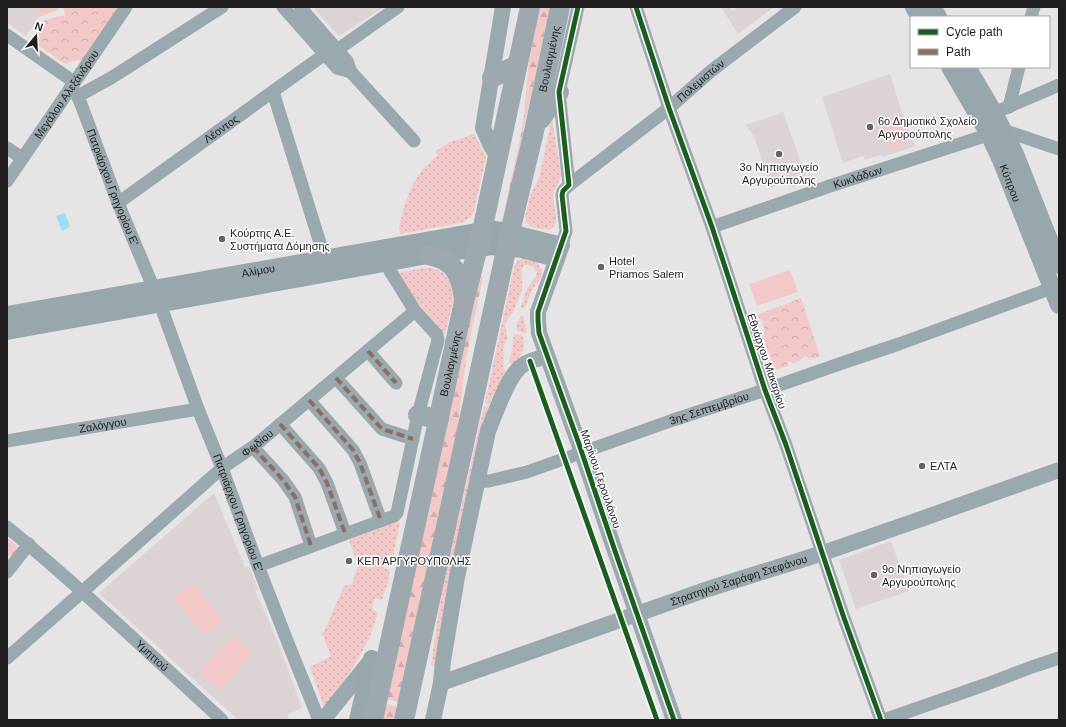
<svg xmlns="http://www.w3.org/2000/svg" width="1066" height="727" viewBox="0 0 1066 727" font-family="Arial,sans-serif">
<defs>
<pattern id="grass-dots" width="8" height="8" patternUnits="userSpaceOnUse"><rect width="8" height="8" fill="#f3c8c9"/><path d="M2 2h.1M6 6h.1" fill="none" stroke="#d0abac" stroke-width="1.8" stroke-linecap="round"/></pattern>
<pattern id="forest-firs" width="22" height="20" patternUnits="userSpaceOnUse"><rect width="22" height="20" fill="#f3c8c9"/><path d="M5 1l3.5 6h-7zM16 11l3.5 6h-7z" fill="#d0abac"/></pattern>
<pattern id="park-crowns" width="20" height="18" patternUnits="userSpaceOnUse"><rect width="20" height="18" fill="#f3c8c9"/><path d="M2 6a3 3 0 1 1 6 0M12 15a3 3 0 1 1 6 0" fill="none" stroke="#d0abac"/></pattern>
</defs>
<rect width="100%" height="100%" fill="#e6e4e4"/>
<path fill="#dcd4d4" d="M7 7H35L39 17 26 36 7 23Z
M313 7H384L339 36Z
M721 7H729L731 10 734 11 736 9V7H742L743 8 745 7H774L738 34Z
M890 74 900 107 915 146 883 157 880 155 865 160 863 156 843 163 822 97Z
M783 112 807 179 797 182 794 188 785 183 771 188 754 136 746 125Z
M214 493 245 567 249 566 258 589 255 590 279 645 302 708 289 714 288 718 285 720H238L99 593Z
M891 541 909 591 856 609 839 560Z"/>
<path fill="url(#grass-dots)" d="M552 118 561 174C560 182 554 189 553 196 553 208 560 216 553 228L548 230 542 229 532 227 527 223 525 217 530 196 539 178Z
M474 134 486 157 474 211C470 218 467 221 460 223L400 234 399 227 405 203 413 184 422 170 438 155 435 152 448 143Z
M523 258 537 261 541 269 542 273 541 278 533 288 524 309 521 307 527 289 536 276 537 272C534 267 530 264 524 265 518 273 524 281 522 290 521 292 515 308 514 311 511 315 507 319 505 324 505 328 507 332 507 337 507 341 504 345 503 349 503 350 504 355 504 356 503 361 502 367 506 372L489 404 485 403 514 267 517 261Z
M422 268H431L438 270 443 273 451 283 455 295 445 334 417 302 398 273Z
M521 315 523 316 526 329V333L517 331V324Z
M514 334 521 335 523 337C526 352 522 353 513 364H511L509 361C513 353 512 343 514 334Z
M484 406 488 407 446 592 435 666 431 665 442 591Z
M400 521 393 557 385 555 383 568 390 569 389 579 382 600 375 598 372 610 378 613 369 639 361 653 347 677 324 707 310 667 331 656 322 633 324 632 344 586 352 584 358 565 349 540 387 526V525Z"/>
<path fill="url(#forest-firs)" d="M540 7H550L507 208 505 207 523 125 529 60Z
M480 276 483 277 466 358 457 435 399 702 387 699Z
M386 704 398 707 395 720H382Z"/>
<path fill="url(#park-crowns)" d="M63 7H124L84 62 78 60 65 64 31 40 45 20 65 15Z
M801 298 820 356C815 358 810 360 805 356L799 361 793 363 788 361 787 362 788 366 775 370 762 333 765 331 761 318 755 320 754 316Z
M7 537 19 548 11 557 7 554Z"/>
<path fill="#f3c8c9" d="M35 7H57L58 10 39 17Z
M898 115 907 144 890 150 881 120Z
M790 270 798 292 757 306 749 284Z
M193 583 223 620 204 635 174 598Z
M233 635 253 653 220 690 199 672Z"/>
<path fill="#9bdef5" d="M65 213 70 227 62 231 56 216Z"/>
<g fill="none" stroke-linecap="round" stroke-linejoin="round">
<g stroke="#9aa9ae" stroke-width="13">
<path d="M283 7 337 68 351 72"/>
<path d="M300 7 347 61 351 72 414 141"/>
<path d="M636 7 669 108 712 227 765 390 786 445 844 618 881 720"/>
<path d="M1031 17 1034 7"/>
<path d="M7 35 74 82"/>
<path d="M337 50 398 7"/>
<path id="s1" d="M70 88 76 93 81 104 118 203 154 289"/>
<path d="M273 92 325 259"/>
<path d="M78 96 111 78 222 7"/>
<path d="M1009 107 1019 67"/>
<path d="M994 113 1059 85"/>
<path d="M7 148 22 158"/>
<path id="s2" d="M7 181 126 7"/>
<path id="s3" d="M569 185 669 108 711 71 795 7"/>
<path id="s4" d="M118 203 325 54"/>
<path id="s5" d="M712 227 830 186 1003 130 1059 149"/>
<path d="M562 245 566 231 562 195 563 191 569 185 559 92 578 7"/>
<path id="s6" d="M160 304 198 409 222 468 258 566 288 643 319 720"/>
<path d="M368 351 396 383"/>
<path d="M336 378 382 429 413 439"/>
<path d="M309 400 353 450 360 463 381 521"/>
<path d="M280 424 319 468 327 483 345 533"/>
<path id="s7" d="M7 441 198 409"/>
<path d="M253 447 283 480 295 497 311 546"/>
<path id="s8" d="M477 482 489 481 527 472 673 420 765 390 845 362 899 344 1052 288"/>
<path id="s9" d="M7 527C81 588 151 655 222 720"/>
<path d="M258 566 394 516 397 513 418 415 438 340 437 335 415 311 390 271 386 263"/>
<path d="M7 572 29 544"/>
<path id="s10" d="M7 658 82 592 222 468 253 447 415 311"/>
<path d="M884 720 987 684 1032 667 1059 658"/>
</g>
<g stroke="#9aa9ae" stroke-width="16">
<path d="M498 157 491 146 483 128 503 7"/>
<path d="M510 232 562 245 538 312V320L539 333 579 444 615 551 674 720"/>
<path d="M506 248 522 250 556 259"/>
<path id="s11" d="M441 683 708 589 823 553 924 518 1059 470"/>
<path d="M323 720 372 659"/>
<path d="M433 720 441 683 443 661 457 577 488 431C495 415 508 374 523 365 530 360 539 359 547 356"/>
</g>
<g stroke="#98a7ac" stroke-width="18">
<path d="M914 7 920 17"/>
<path d="M932 7 938 17"/>
<path id="s12" d="M950 67 989 134 1001 160 1059 305"/>
<path d="M967 67 994 113 1015 154 1059 265"/>
<path id="s13" d="M7 315 482 231 494 230 510 232"/>
<path d="M7 331 428 255 492 246 506 248"/>
<path d="M358 720 372 659"/>
</g>
<g stroke="#9da9ae" stroke-width="20">
<path d="M492 78 517 65"/>
<path d="M541 119 559 92"/>
<path d="M428 255C454 260 461 274 464 299"/>
<path d="M418 415 439 419"/>
<path id="s14" d="M373 720 464 302 482 231 530 7"/>
<path id="s15" d="M404 720 510 232 535 127 560 7"/>
</g>
<path stroke="#8d6e63" stroke-width="4" stroke-dasharray="8 4" stroke-linecap="butt" d="M368 351 396 383
M336 378 382 429 413 439
M309 400 353 450 360 463 381 521
M280 424 319 468 327 483 345 533
M253 447 283 480 295 497 311 546"/>
<defs>
<path id="cycleway" d="M578 7 559 92 569 185 563 191 562 195 566 231 538 312V320L539 333 579 444 615 551 674 720
M636 7 669 108 712 227 765 390 786 445 844 618 881 720
M530 361 657 720"/>
</defs>
<use href="#cycleway" stroke="#fff" stroke-width="8"/>
<use href="#cycleway" stroke="#1b5e20" stroke-width="5"/>
</g>
<g fill="#656363" stroke="#fff" stroke-width="1.5">
<circle cx="870" cy="127" r="4"/>
<circle cx="779" cy="154" r="4"/>
<circle cx="222" cy="239" r="4"/>
<circle cx="601" cy="267" r="4"/>
<circle cx="922" cy="466" r="4"/>
<circle cx="349" cy="561" r="4"/>
<circle cx="874" cy="575" r="4"/>
</g>
<g text-anchor="middle" stroke-width="3" stroke-linejoin="round" paint-order="stroke">
<g font-size="11" fill="#1f1d1d" stroke="#fff">
<text dy="4" stroke="none"><textPath href="#s15" startOffset="677">Βουλιαγμένης</textPath></text>
<text dy="4" stroke="none"><textPath href="#s3" startOffset="168">Πολεμιστών</textPath></text>
<text dy="4" stroke="none"><textPath href="#s2" startOffset="105">Μεγάλου Αλεξάνδρου</textPath></text>
<text dy="4" stroke="none"><textPath href="#s4" startOffset="127">Λέοντος</textPath></text>
<text dy="4" stroke="none"><textPath href="#s5" startOffset="154">Κυκλάδων</textPath></text>
<text dy="4" stroke="none"><textPath href="#s12" startOffset="131">Κύπρου</textPath></text>
<text dy="4" stroke="none"><textPath href="#s1" startOffset="109">Πατριάρχου Γρηγορίου Ε'</textPath></text>
<text dy="4" stroke="none"><textPath href="#s13" startOffset="255">Αλίμου</textPath></text>
<text transform="translate(767 361) rotate(71)" y="4">Εθνάρχου Μακαρίου</text>
<text dy="4" stroke="none"><textPath href="#s14" startOffset="365">Βουλιαγμένης</textPath></text>
<text dy="4" stroke="none"><textPath href="#s8" startOffset="244">3ης Σεπτεμβρίου</textPath></text>
<text dy="4" stroke="none"><textPath href="#s7" startOffset="97">Ζαλόγγου</textPath></text>
<text dy="4" stroke="none"><textPath href="#s10" startOffset="330">Φειδίου</textPath></text>
<text transform="translate(601 479) rotate(71)" y="4">Μαρίνου Γερουλάνου</text>
<text dy="4" stroke="none"><textPath href="#s6" startOffset="223">Πατριάρχου Γρηγορίου Ε'</textPath></text>
<text dy="4" stroke="none"><textPath href="#s11" startOffset="315">Στρατηγού Σαράφη Στεφάνου</textPath></text>
<text dy="4" stroke="none"><textPath href="#s9" startOffset="194">Υμηττού</textPath></text>
</g>
<g font-size="11" fill="#1f1d1d" stroke="#fff" text-anchor="start">
<text x="878" y="125">6ο Δημοτικό Σχολείο<tspan x="878" dy="13">Αργυρούπολης</tspan></text>
<text x="779" y="171" text-anchor="middle">3ο Νηπιαγωγείο<tspan x="779" dy="13">Αργυρούπολης</tspan></text>
<text x="230" y="237">Κούρτης Α.Ε.<tspan x="230" dy="13">Συστήματα Δόμησης</tspan></text>
<text x="609" y="265">Hotel<tspan x="609" dy="13">Priamos Salem</tspan></text>
<text x="930" y="470">ΕΛΤΑ</text>
<text x="357" y="565">ΚΕΠ ΑΡΓΥΡΟΥΠΟΛΗΣ</text>
<text x="882" y="573">9ο Νηπιαγωγείο<tspan x="882" dy="13">Αργυρούπολης</tspan></text>
</g>
</g>
<rect width="1066" height="727" fill="none" stroke="#1f1d1d" stroke-width="16"/>
<rect x="910" y="16" width="140" height="52" fill="#ffffff" stroke="#a5a5a5"/>
<rect x="918" y="29" width="20" height="6" fill="#1b5e20" stroke="#a5a5a5"/>
<text x="946" y="36" font-size="12" fill="#1f1d1d">Cycle path</text>
<rect x="918" y="49" width="20" height="6" fill="#8d6e63" stroke="#a5a5a5"/>
<text x="946" y="56" font-size="12" fill="#1f1d1d">Path</text>
<g transform="translate(36 36) rotate(18)" stroke="#ffffff" stroke-width="3" paint-order="stroke">
<path d="M0-3L7 15L0 10L-7 15Z" fill="#1f1d1d"/>
<text y="-6" font-size="11" font-weight="bold" text-anchor="middle" fill="#1f1d1d">N</text>
</g>
</svg>
